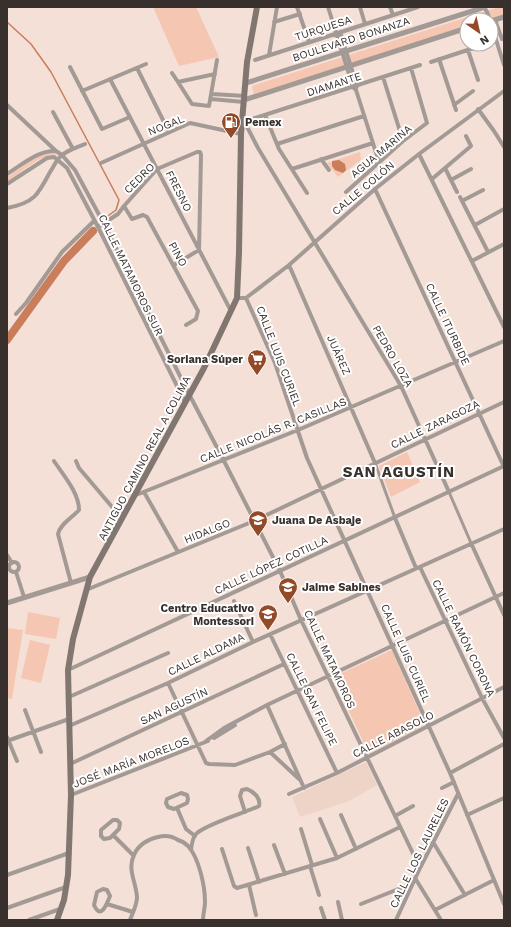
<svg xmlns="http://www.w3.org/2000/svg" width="511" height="927" viewBox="0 0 511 927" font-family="'Work Sans',sans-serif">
<rect width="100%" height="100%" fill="#f4e0d7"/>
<path fill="#eed3c7" d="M366 762 377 785 349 801 300 817 292 797Z"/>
<path fill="#f5c6b1" d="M153 7H196L219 57 179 66Z
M499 7H504V16L490 20H467V27L254 95 252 86Z
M54 152 57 155C37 155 24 172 7 181V177L41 154Z
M360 152 361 160 338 177 327 163Z
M407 452 420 482 391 497 379 466Z
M28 612 60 618 56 639 25 634Z
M7 628 23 630 12 699 7 698Z
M30 640 50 645 41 683 21 678Z
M392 650 425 725 369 754 333 677Z"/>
<path fill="#c97d5b" d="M339 160 345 164 346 170 343 173 335 170 332 166V161Z"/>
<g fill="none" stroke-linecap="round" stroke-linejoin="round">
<path stroke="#c97d5b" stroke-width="1.5" d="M7 22 31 44 51 72 119 200 116 210 105 218
M93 231 95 228"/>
<path stroke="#c97d5b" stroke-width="8" d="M7 340 64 261 93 231"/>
<path stroke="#a39a96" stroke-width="3" d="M375 463 395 518
M449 492 471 543"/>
<path stroke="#a39a96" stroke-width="4" d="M297 7 309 42
M328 7 353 87 356 90 379 162
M360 7 365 24
M390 7 393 15
M484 7 487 12 490 20
M495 20 502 39
M274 22 300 14
M491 24 504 65
M340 32 357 86 356 88
M468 50 478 80
M269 55 277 7
M439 59 456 110
M255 60 418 7
M431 62 486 44
M70 67 102 129 130 117
M137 68 169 132
M172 73 178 82 215 74
M383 77 403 141
M110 79 231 311
M178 82 192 104 209 106 217 60
M82 91 146 64
M212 94 245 96
M211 99 244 102
M7 105 56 151 62 155 75 170 104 224 189 394 223 459 280 571 301 620 420 868
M454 105 473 91
M478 109 494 131 504 147
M53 112 73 149
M265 115 279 149 307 193
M243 119 258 148 401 386 449 492
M252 119 420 65
M277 144 364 116
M419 154 504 327
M321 159 329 170
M101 163 190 123 241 134
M445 168 457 192
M292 169 373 143
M7 174C22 165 38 150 56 151
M432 179 471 146 466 136
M451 180 471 169
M7 184 47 158 54 157 67 168 98 227 185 402
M375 189 504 467
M346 192 403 141 427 123 411 68
M460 197 488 252
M462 201 483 190
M124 206 132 219 143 215 147 217 198 311 196 319 186 325
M7 208C34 203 38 195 50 172 53 168 55 163 58 159 64 151 76 148 85 144
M475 225 504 209
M98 227 118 214 124 206 157 169 197 152H200L201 155 199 250 174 265
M472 261 504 244
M289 265 375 463
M237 298H246L289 265 375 189 419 154 504 91
M246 298 275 363 307 458 450 773 504 904
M16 314 26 303 62 252 94 221
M54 461C64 476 79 493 79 510 72 518 60 524 58 534L71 583
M76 461 79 468 113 508 124 516
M144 492 178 552
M136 495 298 430 504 341
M395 518 416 568
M471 543 504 615
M7 555 12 563
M9 567a5 5 0 1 1 10 0a5 5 0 1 1-10 0Z
M420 567 482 698 504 738
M16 572 24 597
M86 590 254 521 504 402
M234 601 253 642
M270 634 337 773
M68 670 504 466
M168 683 206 763 209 764 235 765 270 752 285 744
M69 697 168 653
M267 705 304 788
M25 710 41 752
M69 726 168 683 253 642 504 529
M7 737 17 761
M214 738 235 725
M7 741 69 719
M206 741 224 728 267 705 504 593
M270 752 299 779
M70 764 284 664
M450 773 504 744
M442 788 454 782
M181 793 187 795 188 799 187 803 174 809 168 807 166 803 167 799Z
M289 794 337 773 504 687
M71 795 208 741
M177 808 186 829 195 836
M341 815 356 849
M467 815 504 798
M395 816 413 806
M320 819 337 858
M113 820H117L120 823 119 829 110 838 104 839 101 836V830Z
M301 829 312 865
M113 835 133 855
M433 842 465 895
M274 845 285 874
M248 848 259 882
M222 849 234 886 237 888 337 858 400 827
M191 850C192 844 192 837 197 833 207 824 243 813 257 807L259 806C261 798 254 792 247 789L242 790 240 796 245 812
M310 866 319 895
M7 875 69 853
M415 878 441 920
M249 885 256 915
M103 889 107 890 110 896C107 903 101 921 94 905L97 892Z
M338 902 342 920
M107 904 133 912
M361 904 411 884
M7 908 66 887
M321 908 325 920
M435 910 494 880
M29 920 60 909
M130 920C133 912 137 905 137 897 136 882 127 869 134 855 138 845 148 839 158 837 165 835 172 836 178 840 182 841 186 844 188 846 199 858 205 886 205 902 205 908 203 914 203 920
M396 920 420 868 458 794"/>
<path stroke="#a39a96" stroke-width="5" d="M491 21 504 17
M246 83 485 7
M244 100 467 28
M7 603 90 577"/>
<path stroke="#827671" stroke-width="6" d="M57 920 64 900 68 875 71 795 68 670 73 639 90 577 204 368 237 298 239 252 241 134 247 62 257 7"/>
</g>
<defs>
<symbol id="fuel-pin" viewBox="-11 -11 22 30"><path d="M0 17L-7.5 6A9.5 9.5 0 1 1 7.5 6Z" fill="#924a28" stroke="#fff"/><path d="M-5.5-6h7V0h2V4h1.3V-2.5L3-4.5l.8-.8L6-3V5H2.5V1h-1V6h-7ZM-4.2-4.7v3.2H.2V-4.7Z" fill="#fff"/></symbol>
<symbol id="supermarket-pin" viewBox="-11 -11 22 30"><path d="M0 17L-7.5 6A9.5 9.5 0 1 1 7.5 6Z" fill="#924a28" stroke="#fff"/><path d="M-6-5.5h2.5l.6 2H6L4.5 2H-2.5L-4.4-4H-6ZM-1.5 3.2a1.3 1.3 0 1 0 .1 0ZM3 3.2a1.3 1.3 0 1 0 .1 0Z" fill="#fff"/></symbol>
<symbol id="school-pin" viewBox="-11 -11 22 30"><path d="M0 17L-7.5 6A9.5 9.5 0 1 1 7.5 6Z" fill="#924a28" stroke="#fff"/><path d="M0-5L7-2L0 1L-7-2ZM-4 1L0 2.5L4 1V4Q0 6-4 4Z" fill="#fff"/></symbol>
</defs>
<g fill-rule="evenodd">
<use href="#fuel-pin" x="220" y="111" width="22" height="30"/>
<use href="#supermarket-pin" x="246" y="348" width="22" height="30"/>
<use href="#school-pin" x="247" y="509" width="22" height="30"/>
<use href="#school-pin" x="277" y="576" width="22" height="30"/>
<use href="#school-pin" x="257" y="603" width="22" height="30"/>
</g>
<g text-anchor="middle" stroke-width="4" stroke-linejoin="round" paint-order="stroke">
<g font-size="11" fill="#38302d" stroke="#fff">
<text transform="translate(323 28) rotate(-18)" y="4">TURQUESA</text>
<text transform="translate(351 39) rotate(-18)" y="4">BOULEVARD BONANZA</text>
<text transform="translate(334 84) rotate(-18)" y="4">DIAMANTE</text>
<text transform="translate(166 125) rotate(-22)" y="4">NOGAL</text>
<text transform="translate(381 151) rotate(-40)" y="4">AGUA MARINA</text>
<text transform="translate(139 178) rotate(-45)" y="4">CEDRO</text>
<text transform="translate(363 188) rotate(-40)" y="4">CALLE COLÓN</text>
<text transform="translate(179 191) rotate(63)" y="4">FRESNO</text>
<text transform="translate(178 254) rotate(61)" y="4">PINO</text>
<text transform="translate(131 275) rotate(64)" y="4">CALLE MATAMOROS SUR</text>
<text transform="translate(448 324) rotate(65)" y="4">CALLE ITURBIDE</text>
<text transform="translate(339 355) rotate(66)" y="4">JUÁREZ</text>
<text transform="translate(279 356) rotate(69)" y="4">CALLE LUIS CURIEL</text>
<text transform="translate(393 356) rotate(60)" y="4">PEDRO LOZA</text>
<text transform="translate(435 424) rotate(-26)" y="4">CALLE ZARAGOZA</text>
<text transform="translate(273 430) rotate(-22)" y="4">CALLE NICOLÁS R. CASILLAS</text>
<text transform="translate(144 458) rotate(-62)" y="4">ANTIGUO CAMINO REAL A COLIMA</text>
<text transform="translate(207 531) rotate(-22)" y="4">HIDALGO</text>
<text transform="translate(271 565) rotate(-25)" y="4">CALLE LÓPEZ COTILLA</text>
<text transform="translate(464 638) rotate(64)" y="4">CALLE RAMÓN CORONA</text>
<text transform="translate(406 653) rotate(66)" y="4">CALLE LUIS CURIEL</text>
<text transform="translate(206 654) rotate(-26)" y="4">CALLE ALDAMA</text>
<text transform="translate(330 659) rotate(65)" y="4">CALLE MATAMOROS</text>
<text transform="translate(312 699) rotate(64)" y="4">CALLE SAN FELIPE</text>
<text transform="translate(174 706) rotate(-25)" y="4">SAN AGUSTÍN</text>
<text transform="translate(393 734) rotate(-27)" y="4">CALLE ABASOLO</text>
<text transform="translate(131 762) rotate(-21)" y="4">JOSÉ MARÍA MORELOS</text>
<text transform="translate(419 853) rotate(-64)" y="4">CALLE LOS LAURELES</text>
</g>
<g font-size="11" font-weight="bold" fill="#38302d" stroke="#fff" text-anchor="start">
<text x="245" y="126">Pemex</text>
<text x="243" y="363" text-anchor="end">Soriana Súper</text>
<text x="272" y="524">Juana De Asbaje</text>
<text x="302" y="591">Jaime Sabines</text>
<text x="254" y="612" text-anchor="end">Centro Educativo<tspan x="254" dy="13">Montessori</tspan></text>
</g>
<g font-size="15" font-weight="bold" letter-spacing="1" fill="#38302d" stroke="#fff">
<text x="399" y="477">SAN AGUSTÍN</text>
</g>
</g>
<rect width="511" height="927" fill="none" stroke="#38302d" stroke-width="16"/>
<g transform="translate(479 32) rotate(146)"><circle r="19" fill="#ffffff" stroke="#afacab"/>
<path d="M0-3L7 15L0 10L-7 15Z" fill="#924a28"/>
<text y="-6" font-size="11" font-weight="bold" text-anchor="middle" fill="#38302d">N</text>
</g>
</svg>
